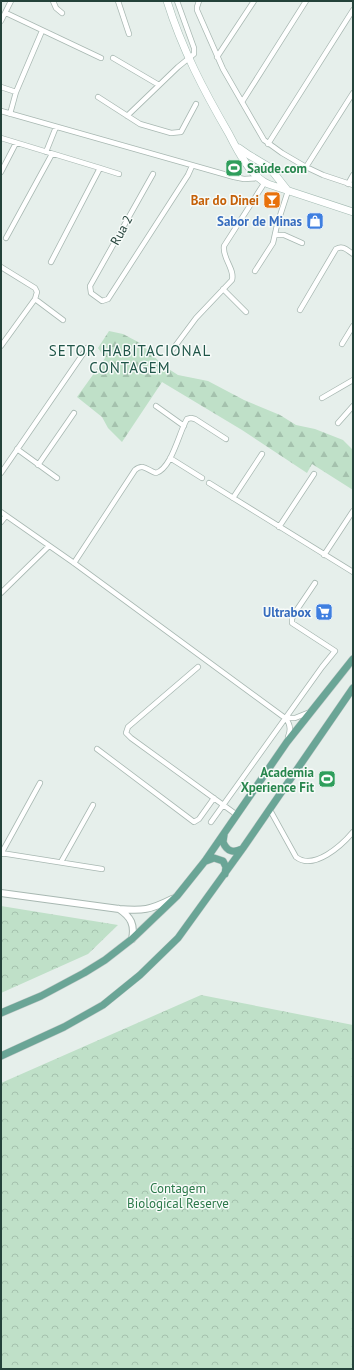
<svg xmlns="http://www.w3.org/2000/svg" width="354" height="1370" viewBox="0 0 354 1370" font-family="'PT Sans',sans-serif">
<defs>
<pattern id="forest-firs" width="22" height="20" patternUnits="userSpaceOnUse"><rect width="22" height="20" fill="#bfe0c8"/><path d="M5 1l3.5 6h-7zM16 11l3.5 6h-7z" fill="#a4c1ad"/></pattern>
<pattern id="park-crowns" width="20" height="18" patternUnits="userSpaceOnUse"><rect width="20" height="18" fill="#bfe0c8"/><path d="M2 6a3 3 0 1 1 6 0M12 15a3 3 0 1 1 6 0" fill="none" stroke="#a4c1ad"/></pattern>
</defs>
<rect width="100%" height="100%" fill="#e6efeb"/>
<path fill="url(#forest-firs)" d="M109 331 123 334 140 343 164 366 178 375 208 381 244 400 280 415 296 425 315 429 343 440 353 450V490L312 464 307 473 242 430 162 382 122 442 108 428 102 417 77 397 105 358 98 348Z"/>
<path fill="url(#park-crowns)" d="M1 906 118 925 88 954 1 993Z
M201 995 353 1025V1369H1V1083Z"/>
<g fill="none" stroke-linecap="round" stroke-linejoin="round">
<defs>
<path id="minor" d="M53 1 56 8 62 13
M118 1 129 34
M199 1 197 7V10L223 69 264 140 282 153 306 167 323 175 353 185
M6 13 101 58
M1 21 11 1
M217 57 254 1
M113 58 159 85
M1 87 16 92
M98 97 140 124 171 133 181 132 196 104
M242 102 306 1
M1 111 234 177 244 179 258 178
M10 114 16 92 42 31
M127 116 178 67 194 54V48L177 1
M1 138 100 168 51 262
M268 144 353 10
M46 152 56 127
M306 167 353 93
M100 168 119 174
M1 172 16 143
M153 174 90 286 91 293 102 301 108 299 188 175 192 166
M348 184 353 175
M276 235H284L302 243
M6 238 52 154
M1 267 35 288 37 292 35 299 1 346
M255 271 273 243 277 225 288 191
M223 289 246 312
M35 299 63 320
M300 310 336 249C343 245 347 250 353 254
M342 344 353 326
M173 349 196 318 232 280C235 269 222 258 224 246L265 182
M322 398 353 380
M156 406 184 426
M338 423 353 406
M17 449 57 478
M170 458 202 478
M38 465 74 413
M1 473 87 348
M209 483 353 572
M233 498 262 454
M1 512 74 563 285 718C291 724 291 730 288 737
M1 522 6 516
M279 527 314 474
M324 555 353 511
M74 563 135 470C143 463 147 470 156 473 172 468 179 432 187 419L191 418 195 419 226 439
M1 593 49 546
M198 667 128 727 126 733 131 738 237 815
M285 718H295L310 712
M97 749 194 822 199 819 214 798
M270 810 296 857C314 871 342 845 353 832
M211 822 322 667 335 651 292 623V619L294 614 315 583
M1 853 102 869
M1 854 40 783
M61 862 93 805"/>
<path id="tertiary" d="M1 893 119 909C143 911 150 910 172 899
M119 909C131 917 135 925 132 939"/>
<path id="secondary" d="M167 1C182 49 204 91 229 134 237 150 251 177 268 184L353 212
M239 148 249 155 269 167 288 191"/>
<path id="primary" d="M224 835 223 842C227 852 234 853 242 849
M206 861 214 858 223 861 226 867 225 874
M1 1013 41 996 84 973 105 960 132 939 177 896 205 861 287 742 353 659
M1 1056 64 1027 103 1005 140 975 178 938 243 848 353 688"/>
</defs>
<use href="#minor" stroke="#a8b8b2" stroke-width="6"/>
<use href="#tertiary" stroke="#a8b8b2" stroke-width="8"/>
<use href="#secondary" stroke="#a4bbb3" stroke-width="8"/>
<use href="#primary" stroke="#c2cac8" stroke-width="8"/>
<use href="#minor" stroke="#fff" stroke-width="4.5"/>
<use href="#tertiary" stroke="#fff" stroke-width="6"/>
<use href="#secondary" stroke="#fff" stroke-width="7"/>
<use href="#primary" stroke="#6aa596" stroke-width="7"/>
</g>
<defs>
<symbol id="stadium-square" viewBox="-11 -11 22 22"><rect x="-9" y="-9" width="18" height="18" rx="4" fill="#2e9e5b" stroke="#f7fbf9"/><path d="M0-5a6.5 5 0 1 0 0 10a6.5 5 0 1 0 0-10ZM-3.5-1.8h7v3.6h-7Z" fill="#fff"/></symbol>
<symbol id="bar-square" viewBox="-11 -11 22 22"><rect x="-9" y="-9" width="18" height="18" rx="4" fill="#e8710a" stroke="#f7fbf9"/><path d="M-6-5H6L.8 .8V4.5H3.5V6h-7V4.5H-.8V.8Z" fill="#fff"/></symbol>
<symbol id="shop-square" viewBox="-11 -11 22 22"><rect x="-9" y="-9" width="18" height="18" rx="4" fill="#3f7fe0" stroke="#f7fbf9"/><path d="M-5-2.5h2.3a2.7 3.5 0 0 1 5.4 0H5L5.5 6h-11ZM-1.5-2.5h3a1.5 2.3 0 0 0-3 0Z" fill="#fff"/></symbol>
<symbol id="supermarket-square" viewBox="-11 -11 22 22"><rect x="-9" y="-9" width="18" height="18" rx="4" fill="#3f7fe0" stroke="#f7fbf9"/><path d="M-6-5.5h2.5l.6 2H6L4.5 2H-2.5L-4.4-4H-6ZM-1.5 3.2a1.3 1.3 0 1 0 .1 0ZM3 3.2a1.3 1.3 0 1 0 .1 0Z" fill="#fff"/></symbol>
</defs>
<g fill-rule="evenodd">
<use href="#stadium-square" x="224" y="158" width="20" height="20"/>
<use href="#bar-square" x="262" y="190" width="20" height="20"/>
<use href="#shop-square" x="305" y="211" width="20" height="20"/>
<use href="#supermarket-square" x="314" y="602" width="20" height="20"/>
<use href="#stadium-square" x="317" y="769" width="20" height="20"/>
</g>
<g text-anchor="middle" stroke-width="3" stroke-linejoin="round" paint-order="stroke">
<g font-size="13" font-weight="bold" fill="#27864d" stroke="#f7fbf9" text-anchor="start">
<text x="247" y="173">Saúde.com</text>
<text x="314" y="777" text-anchor="end">Academia<tspan x="314" dy="15">Xperience Fit</tspan></text>
</g>
<g font-size="13" font-weight="bold" fill="#c56008" stroke="#f7fbf9" text-anchor="end">
<text x="259" y="205">Bar do Dinei</text>
</g>
<g font-size="13" font-weight="bold" fill="#366cbe" stroke="#f7fbf9" text-anchor="end">
<text x="302" y="226">Sabor de Minas</text>
<text x="311" y="617">Ultrabox</text>
</g>
<g font-size="13" fill="#24423a" stroke="#f7fbf9">
<text transform="translate(121 230) rotate(-61)" y="5">Rua 2</text>
</g>
<g font-size="13" fill="#2d7a4b" stroke="#f7fbf9">
<text x="178" y="1193">Contagem<tspan x="178" dy="15">Biological Reserve</tspan></text>
</g>
<g font-size="15" letter-spacing="1" fill="#1f5548" stroke="#f7fbf9">
<text x="130" y="356">SETOR HABITACIONAL<tspan x="130" dy="17">CONTAGEM</tspan></text>
</g>
</g>
<rect width="354" height="1370" fill="none" stroke="#24423a" stroke-width="4"/>
</svg>
